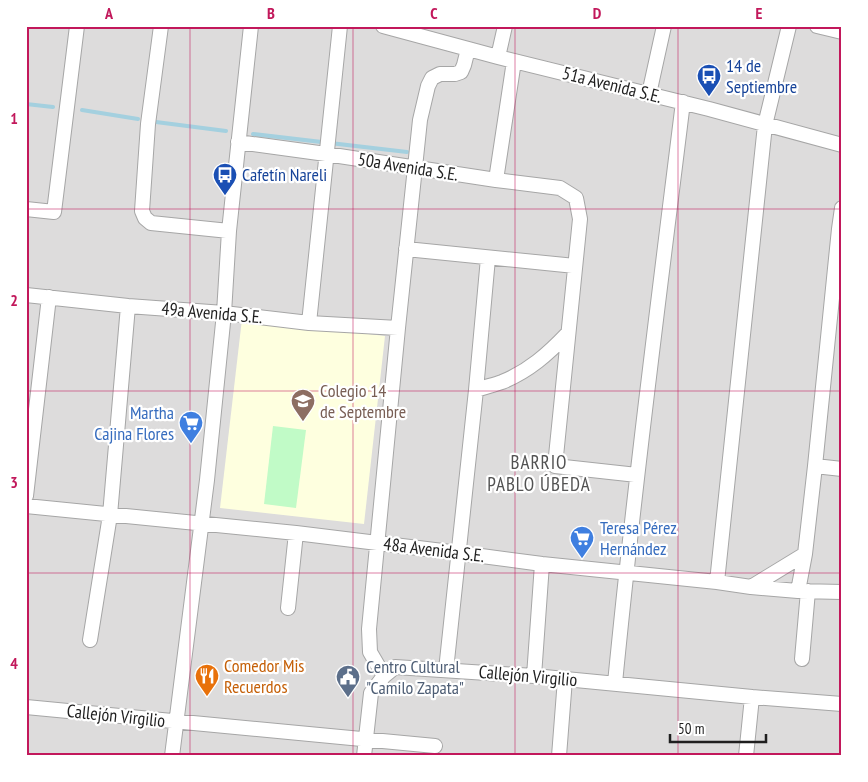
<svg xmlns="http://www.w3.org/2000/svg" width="868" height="782" viewBox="0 0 868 782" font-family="'PT Sans Narrow',sans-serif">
<rect width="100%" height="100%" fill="#f0ede5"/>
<path fill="#dddcdc" d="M26 26H842V756H26Z"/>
<path fill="#feffdf" d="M242 319 385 336 364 524 220 508Z"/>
<path fill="#c1fbc7" d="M273 426 306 430 296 508 264 504Z"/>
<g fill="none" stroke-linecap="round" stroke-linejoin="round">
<path stroke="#a4d0df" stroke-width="4" d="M26 104 53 107
M82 110 138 119
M156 122 226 131
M253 134 407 152"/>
<defs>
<path id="minor" d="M161 26 148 124 142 211 145 218 151 223 229 231
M383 26 498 57 709 109 842 145
M817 26 842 32
M498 57 505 26
M649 94 664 26
M238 142 326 154 496 180 560 188 576 198 580 219 555 466 637 475
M496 180 514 61
M26 209 54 212 77 26
M406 249 575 266
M26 295 128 306 224 313 309 323 398 328
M309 323 340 26
M476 390C484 387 494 385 502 382 529 371 548 354 568 333
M815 466 842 469
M26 496 49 297
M26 506 296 533 459 553 542 564 717 582 751 587 798 591 842 592
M717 582 765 125 789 26
M751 587 805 554
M798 591 805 554 815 466 839 229 842 208
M288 608 296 533
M90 640 110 515 128 306
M802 659 808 591
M446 670 476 390 488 258
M384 676 370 652 369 629 398 328 420 120 428 86 432 78 440 74H455L461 72 464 65 468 49
M534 676 542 564
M615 683C634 489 659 296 683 102
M26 707 435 746
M172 756 207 480 224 313 229 231 251 26
M364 756 371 693 384 676 395 667 534 676 752 697 842 704
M559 756 565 679
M746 756 752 697"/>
</defs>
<use href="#minor" stroke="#a6a6a6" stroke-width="16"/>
<use href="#minor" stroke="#fff" stroke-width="14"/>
</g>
<path fill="none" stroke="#c2185b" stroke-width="1" stroke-opacity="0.55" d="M190 26V756M353 26V756M515 26V756M678 26V756M26 209H842M26 391H842M26 573H842"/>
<defs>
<symbol id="bus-pin" viewBox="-11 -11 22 30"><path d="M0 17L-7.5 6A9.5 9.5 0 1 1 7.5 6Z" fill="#1a4fb4" stroke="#fff"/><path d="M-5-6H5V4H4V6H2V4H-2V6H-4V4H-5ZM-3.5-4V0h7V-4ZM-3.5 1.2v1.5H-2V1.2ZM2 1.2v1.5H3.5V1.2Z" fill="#fff"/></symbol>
<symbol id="school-pin" viewBox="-11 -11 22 30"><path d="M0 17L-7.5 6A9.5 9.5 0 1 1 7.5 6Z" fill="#8d6e63" stroke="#fff"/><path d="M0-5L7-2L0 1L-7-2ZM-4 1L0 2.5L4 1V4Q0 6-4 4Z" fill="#fff"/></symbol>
<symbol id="supermarket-pin" viewBox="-11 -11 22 30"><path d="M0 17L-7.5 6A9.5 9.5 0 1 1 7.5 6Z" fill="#3f7fe0" stroke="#fff"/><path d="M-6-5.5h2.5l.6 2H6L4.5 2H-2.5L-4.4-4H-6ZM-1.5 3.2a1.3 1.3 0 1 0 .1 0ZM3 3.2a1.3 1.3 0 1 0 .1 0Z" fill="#fff"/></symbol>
<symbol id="restaurant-pin" viewBox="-11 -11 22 30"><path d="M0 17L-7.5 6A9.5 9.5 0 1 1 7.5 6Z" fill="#e8710a" stroke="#fff"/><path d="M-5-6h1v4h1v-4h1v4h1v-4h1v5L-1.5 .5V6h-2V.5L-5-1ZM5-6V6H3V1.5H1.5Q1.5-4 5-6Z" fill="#fff"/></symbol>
<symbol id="civic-pin" viewBox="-11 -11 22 30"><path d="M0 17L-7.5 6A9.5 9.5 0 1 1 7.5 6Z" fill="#5c6f8a" stroke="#fff"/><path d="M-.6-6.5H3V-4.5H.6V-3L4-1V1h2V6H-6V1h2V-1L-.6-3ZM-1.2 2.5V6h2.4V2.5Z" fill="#fff"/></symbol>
</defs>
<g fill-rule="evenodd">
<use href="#bus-pin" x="695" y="62" width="28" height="38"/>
<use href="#bus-pin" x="211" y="161" width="28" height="38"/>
<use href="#school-pin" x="289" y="387" width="28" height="38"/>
<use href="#supermarket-pin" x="177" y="409" width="28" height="38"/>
<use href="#supermarket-pin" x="568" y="524" width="28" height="38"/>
<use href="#restaurant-pin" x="193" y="662" width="28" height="38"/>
<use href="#civic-pin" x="334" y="663" width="28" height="38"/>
</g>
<g text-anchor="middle" stroke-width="4.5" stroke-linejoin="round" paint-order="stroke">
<g font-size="18" fill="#164399" stroke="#fff" text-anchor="start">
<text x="726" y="72">14 de<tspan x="726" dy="21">Septiembre</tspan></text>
<text x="242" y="181">Cafetín Nareli</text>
</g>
<g font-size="18" fill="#1f1f1f" stroke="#fff">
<text transform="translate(612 85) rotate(14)" y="6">51a Avenida S.E.</text>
<text transform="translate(408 167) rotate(9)" y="6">50a Avenida S.E.</text>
<text transform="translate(212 313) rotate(5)" y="6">49a Avenida S.E.</text>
<text transform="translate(434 550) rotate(7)" y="6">48a Avenida S.E.</text>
<text transform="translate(528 676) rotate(5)" y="6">Callejón Virgilio</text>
<text transform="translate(116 716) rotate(6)" y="6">Callejón Virgilio</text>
</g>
<g font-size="18" fill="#785e54" stroke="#fff" text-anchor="start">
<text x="320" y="397">Colegio 14<tspan x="320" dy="21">de Septembre</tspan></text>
</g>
<g font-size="18" fill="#366cbe" stroke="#fff" text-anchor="end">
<text x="174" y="419">Martha<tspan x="174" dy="21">Cajina Flores</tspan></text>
<text x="600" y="534" text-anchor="start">Teresa Pérez<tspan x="600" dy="21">Hernández</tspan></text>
</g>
<g font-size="18" fill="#c56008" stroke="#fff" text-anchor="start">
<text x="224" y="672">Comedor Mis<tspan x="224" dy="21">Recuerdos</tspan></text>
</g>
<g font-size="18" fill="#4e5e75" stroke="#fff" text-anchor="start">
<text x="366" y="673">Centro Cultural<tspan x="366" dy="21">"Camilo Zapata"</tspan></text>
</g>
<g font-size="19" letter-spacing="1" fill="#525252" stroke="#fff">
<text x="539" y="469">BARRIO<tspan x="539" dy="22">PABLO ÚBEDA</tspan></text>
</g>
</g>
<rect width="868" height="782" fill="none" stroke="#ffffff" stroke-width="55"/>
<path d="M670 734v8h96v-8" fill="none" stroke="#1f1f1f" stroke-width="2.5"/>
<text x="678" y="734" font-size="15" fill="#1f1f1f" stroke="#ffffff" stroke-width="4" paint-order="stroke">50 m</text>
<rect x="28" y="28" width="812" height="726" fill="none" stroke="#c2185b" stroke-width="2"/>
<g font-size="16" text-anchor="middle" font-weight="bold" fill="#c2185b">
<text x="109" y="19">A</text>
<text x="271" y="19">B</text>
<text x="434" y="19">C</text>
<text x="597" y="19">D</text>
<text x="759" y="19">E</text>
<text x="14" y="124">1</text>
<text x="14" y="306">2</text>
<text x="14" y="488">3</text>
<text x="14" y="669">4</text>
</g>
</svg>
